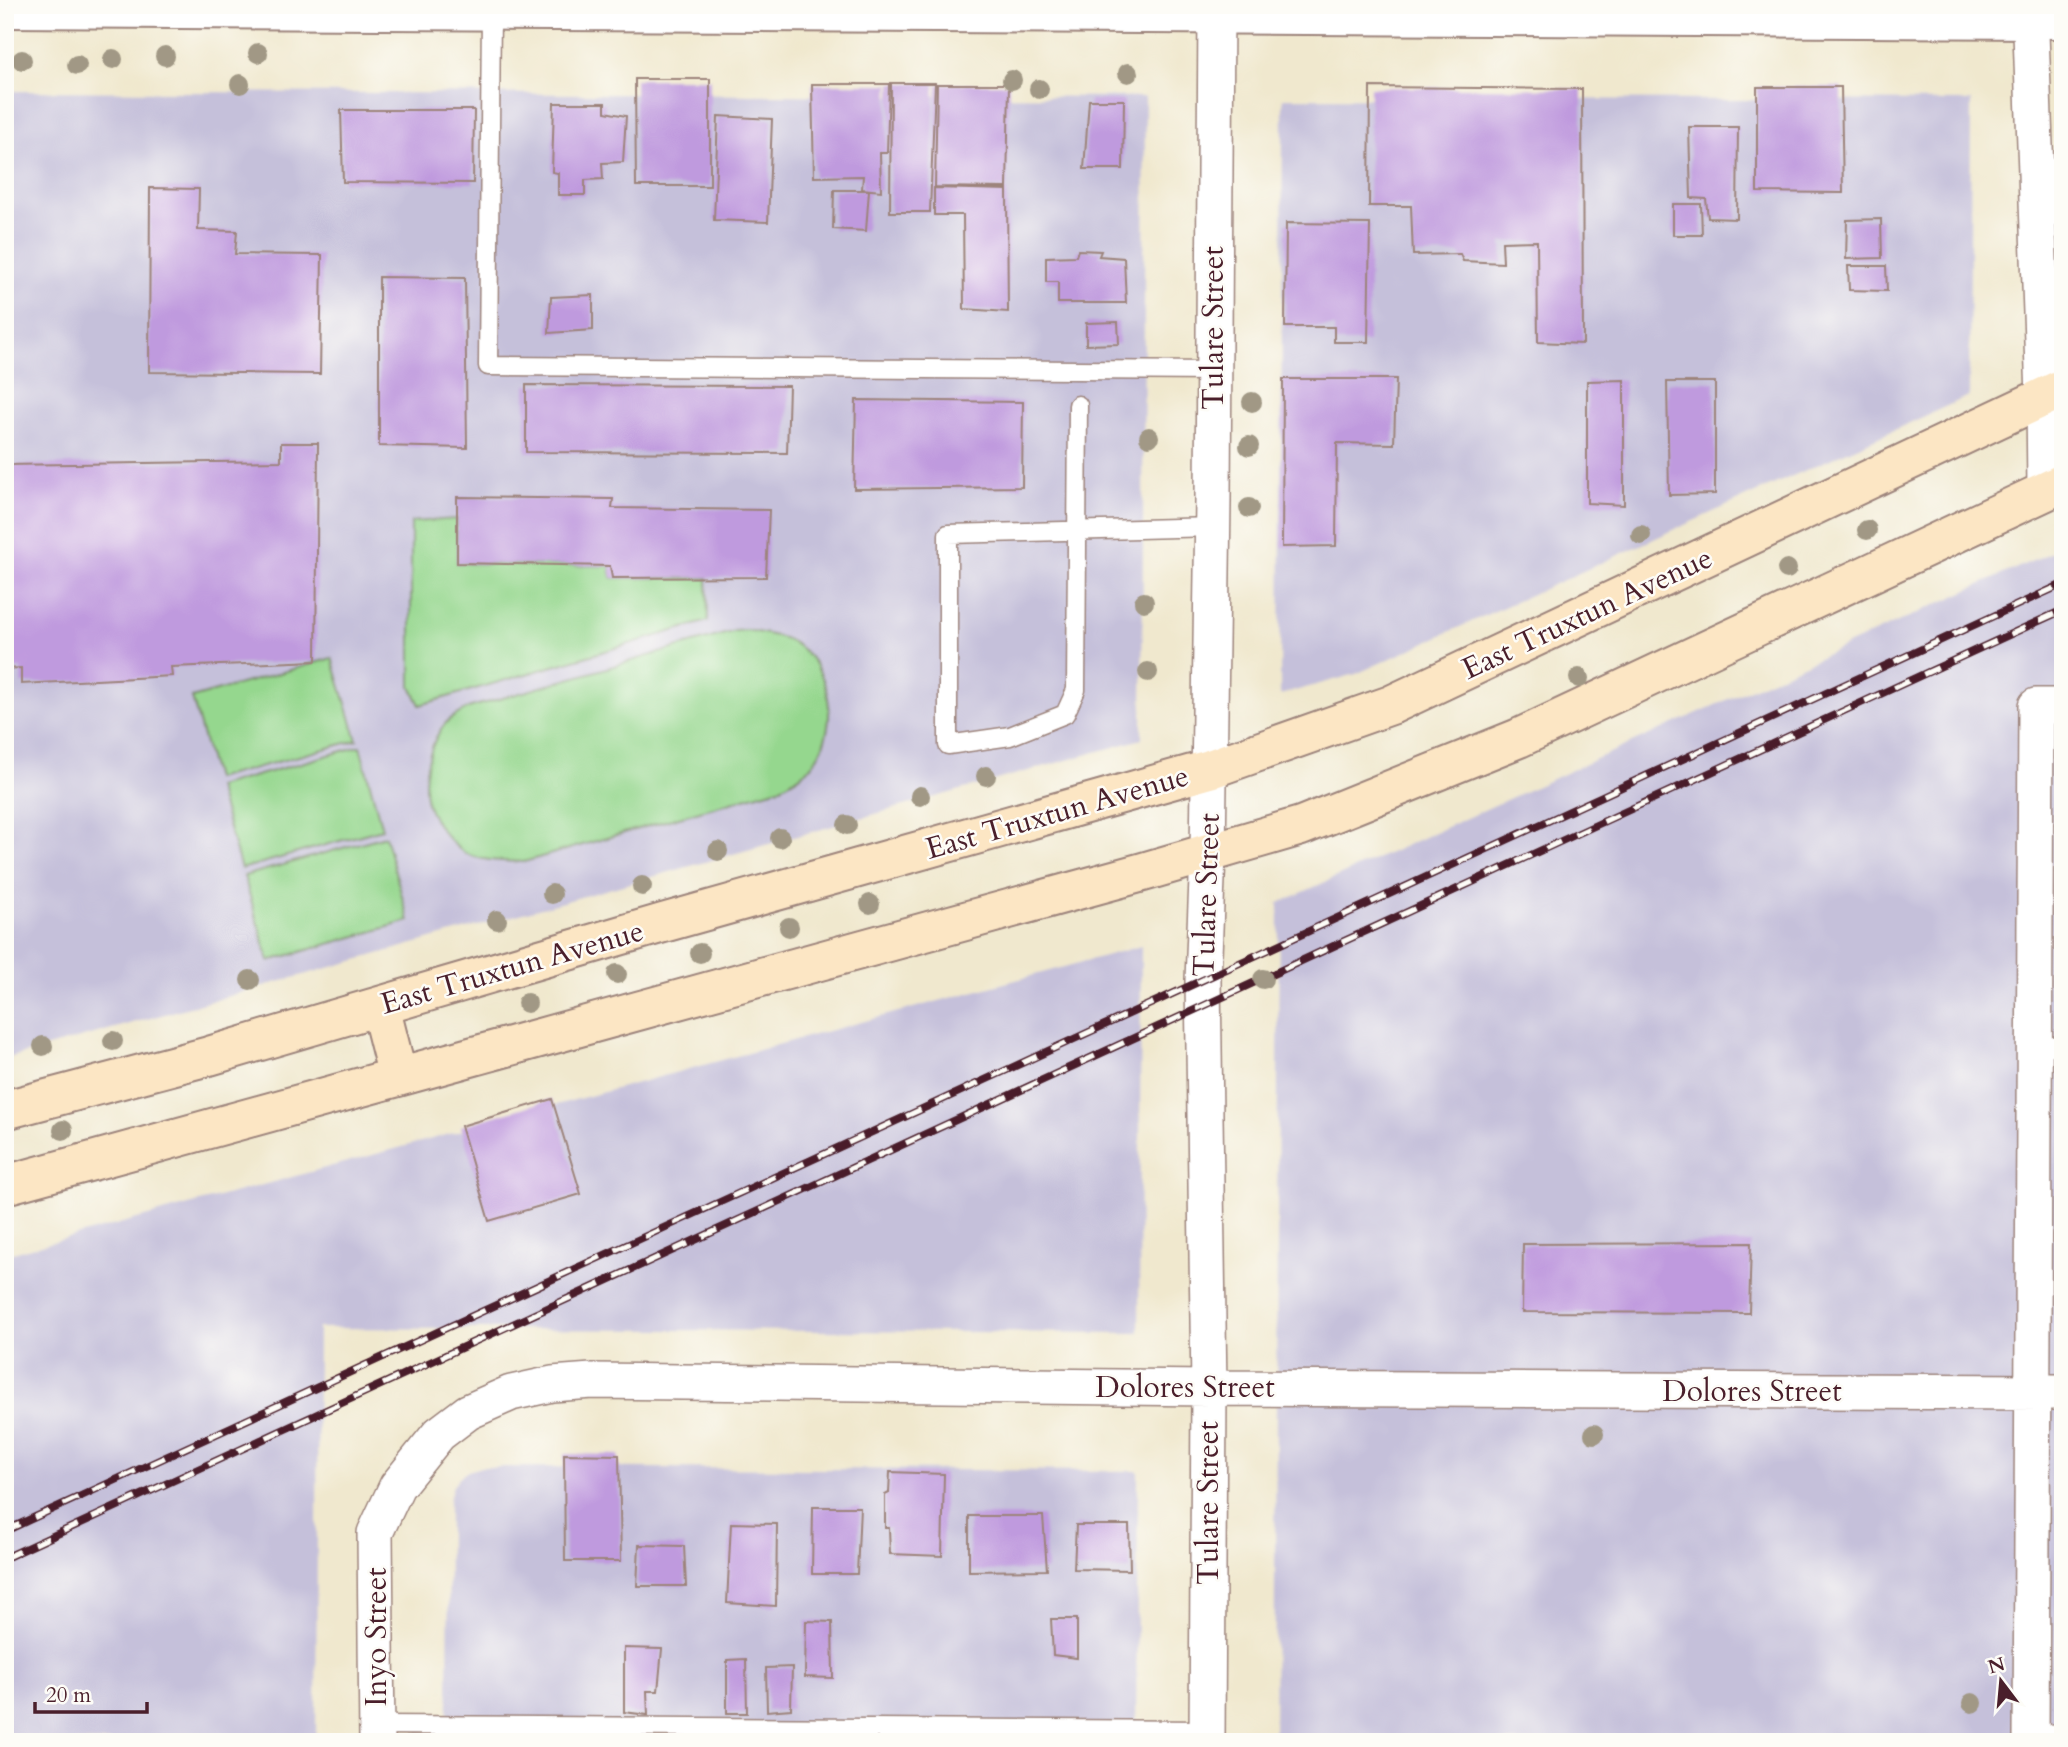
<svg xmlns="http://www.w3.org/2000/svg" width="2068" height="1747" viewBox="0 0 2068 1747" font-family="Cardo,serif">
<rect width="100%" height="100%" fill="#fdfcf7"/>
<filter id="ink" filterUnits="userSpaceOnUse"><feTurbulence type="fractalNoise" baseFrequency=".0143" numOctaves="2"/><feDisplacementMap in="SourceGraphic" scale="14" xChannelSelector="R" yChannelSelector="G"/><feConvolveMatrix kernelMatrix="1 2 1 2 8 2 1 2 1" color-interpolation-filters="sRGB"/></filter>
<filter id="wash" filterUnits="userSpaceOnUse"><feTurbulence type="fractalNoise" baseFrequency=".00686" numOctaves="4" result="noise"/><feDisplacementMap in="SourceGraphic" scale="28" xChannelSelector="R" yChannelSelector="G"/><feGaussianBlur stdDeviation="1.57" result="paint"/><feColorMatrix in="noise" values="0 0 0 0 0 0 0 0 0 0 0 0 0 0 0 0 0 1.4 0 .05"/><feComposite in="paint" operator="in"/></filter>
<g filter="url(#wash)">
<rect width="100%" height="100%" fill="#f0e8ce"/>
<path fill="#c5c0da" d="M5 91 1145 97 1142 739 5 1059Z
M1283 98 1971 101 1969 396 1356 674 1280 695Z
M2063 547V1742H1274L1279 903Z
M1141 946 1139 1333 318 1328 316 1742H5V1255Z
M481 1467 1138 1471 1136 1728 448 1724 449 1501 452 1488 458 1478 468 1471Z"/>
<path fill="#95d78e" stroke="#707b5c" stroke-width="2" d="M457 519V563L610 566 612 578H707L708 621 420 705 411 687V522Z
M747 630C765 634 784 635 798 646 835 674 839 733 810 767 802 776 789 783 779 788L524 862C506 861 481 862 465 853 450 844 434 822 428 806 420 781 430 737 449 720 455 715 462 712 468 708L735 631Z
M332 658 357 740 215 779 192 698Z
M360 746 382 829 241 869 217 787Z
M385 836 409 921 269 961 244 876Z"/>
<g id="blocks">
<path fill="#bf9ade" d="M635 79H710V186H636Z
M891 83H935L930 212H890Z
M812 84H889L887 153H880L881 191 862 189 863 176 814 177Z
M937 84H1009L1007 188 935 187Z
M1370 87 1582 89 1583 344 1538 342 1537 241 1502 242 1503 263 1463 261 1460 254 1413 255 1411 206H1369Z
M1757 87H1841L1843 193 1757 192Z
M1089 100H1124L1123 169H1084Z
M554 103H605V112L626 116 623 162 602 163 603 179 585 180V195H558V173L552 172Z
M341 110H474L473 183 343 182Z
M718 116 772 119 768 222 714 220Z
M1689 127H1738L1737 219 1708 218 1706 199 1691 198Z
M150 188 199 189 198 230 237 231 235 254 322 255 320 374 149 372Z
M934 188 1007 190 1008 312 964 309 963 215H934Z
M834 190H869L866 231 833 229Z
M1673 204H1701L1702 235H1673Z
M1881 219 1882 258 1846 259 1847 220Z
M1286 223 1370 224 1368 342H1334V327H1285Z
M1078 250 1101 251 1099 256 1124 258 1126 303H1058V282H1046V257L1076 256Z
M1848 266H1886L1887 291 1849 290Z
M379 277 465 278 467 448 379 446Z
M593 295V330L549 333 551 297Z
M1118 322 1119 344 1086 345V323Z
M1283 379H1396L1394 444 1337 443 1336 546 1282 547Z
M1624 380V505L1587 503V381Z
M1667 382H1715V494L1669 495Z
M526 385 789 386 787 453 526 452Z
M856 400 1023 402 1022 487 854 489Z
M281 443H318L316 661 171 667 172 676 21 684V668L5 669V465L281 461Z
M457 497 613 499 612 508 769 510 766 577 612 578 610 566 457 563Z
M552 1099 581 1194 489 1221 461 1126Z
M1751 1243 1749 1313 1522 1312 1523 1244Z
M564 1454 619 1455 621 1561H565Z
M890 1472 944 1474 942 1556 890 1554 889 1528H885V1495L889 1493Z
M813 1507H860L857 1574H812Z
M969 1516H1043L1047 1570 969 1571Z
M731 1523 777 1524 776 1606 727 1603Z
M1076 1525H1129L1130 1570 1074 1569Z
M639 1545 684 1546 686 1586H637Z
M1051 1619H1077V1658L1053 1655Z
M806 1621 832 1622 833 1678 805 1677Z
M624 1648 662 1649 658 1691H647L648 1715 624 1712Z
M746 1659 747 1713H727V1660Z
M792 1667 791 1709 767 1711 766 1668Z"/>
</g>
</g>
<g filter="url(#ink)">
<use href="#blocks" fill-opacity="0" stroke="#9d847c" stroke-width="2"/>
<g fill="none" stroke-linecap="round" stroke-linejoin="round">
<defs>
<path id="service" d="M491 11 488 366 1213 371
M1078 405 1076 690 1065 714 1010 736 948 745V534C1037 532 1125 530 1213 527
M2035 1046H2063
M377 1725 1207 1730
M2031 1733 2063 1734"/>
<path id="minor" d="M2030 5 2044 397 2045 491
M377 1742 375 1533 397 1486 439 1434 468 1412 511 1393 552 1384 592 1381 1209 1388 2063 1392
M1207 1742 1209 1388 1203 980 1208 854 1213 501 1216 5
M2031 1742 2036 706H2063"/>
<path id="tertiary" d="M5 8 2063 19"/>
<path id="secondary" d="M380 1006 398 1077
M5 1110 209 1056 663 923 1210 769 1391 705 2063 388
M5 1185 1143 872 1301 826 1519 738 2063 483"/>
</defs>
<use href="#service" stroke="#9d847c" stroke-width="21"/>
<use href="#minor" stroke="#9d847c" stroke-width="38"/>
<use href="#tertiary" stroke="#9d847c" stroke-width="42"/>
<use href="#secondary" stroke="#9d847c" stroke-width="42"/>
<use href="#service" stroke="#fff" stroke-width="18"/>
<use href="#minor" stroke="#fff" stroke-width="35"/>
<use href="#tertiary" stroke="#fff" stroke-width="38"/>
<use href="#secondary" stroke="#fce6c4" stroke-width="38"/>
<defs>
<path id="rail" d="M5 1531 2063 584
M5 1558 2063 610"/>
</defs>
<use href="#rail" stroke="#4a1f2b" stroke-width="8"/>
<use href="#rail" stroke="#fdfcf7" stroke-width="5" stroke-dasharray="16" stroke-linecap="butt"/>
</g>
<g fill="#a19885">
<circle cx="258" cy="53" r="10"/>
<circle cx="165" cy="56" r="10"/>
<circle cx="113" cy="59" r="10"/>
<circle cx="22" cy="60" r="10"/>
<circle cx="77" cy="65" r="10"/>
<circle cx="1128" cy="73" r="10"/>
<circle cx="1012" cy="80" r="10"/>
<circle cx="240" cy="84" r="10"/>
<circle cx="1039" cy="89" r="10"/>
<circle cx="1252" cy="402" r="10"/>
<circle cx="1149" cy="437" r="10"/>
<circle cx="1249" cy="446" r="10"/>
<circle cx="1249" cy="508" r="10"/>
<circle cx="1867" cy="530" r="10"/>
<circle cx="1641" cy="535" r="10"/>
<circle cx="1787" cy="569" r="10"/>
<circle cx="1144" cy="602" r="10"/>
<circle cx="1148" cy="672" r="10"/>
<circle cx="1579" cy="678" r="10"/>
<circle cx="986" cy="776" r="10"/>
<circle cx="920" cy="796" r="10"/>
<circle cx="847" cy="825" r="10"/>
<circle cx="780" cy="838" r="10"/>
<circle cx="718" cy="851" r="10"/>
<circle cx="642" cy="886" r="10"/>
<circle cx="552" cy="894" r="10"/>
<circle cx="870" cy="904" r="10"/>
<circle cx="497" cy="920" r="10"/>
<circle cx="789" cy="927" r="10"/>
<circle cx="700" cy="953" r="10"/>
<circle cx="617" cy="974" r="10"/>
<circle cx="1263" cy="979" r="10"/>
<circle cx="250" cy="980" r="10"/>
<circle cx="527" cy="1003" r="10"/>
<circle cx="113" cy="1041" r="10"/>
<circle cx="43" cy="1046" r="10"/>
<circle cx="63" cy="1130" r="10"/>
<circle cx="1594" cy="1434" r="10"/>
<circle cx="1972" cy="1703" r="10"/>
</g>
</g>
<g text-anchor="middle" stroke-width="5" stroke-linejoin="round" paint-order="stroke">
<g font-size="30" fill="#4a1f2b" stroke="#fdfcf7">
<text transform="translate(1213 328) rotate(-90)" y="10">Tulare Street</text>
<text transform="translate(1587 613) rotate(-25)" y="10">East Truxtun Avenue</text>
<text transform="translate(1057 812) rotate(-16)" y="10">East Truxtun Avenue</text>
<text transform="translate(1206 895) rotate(-88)" y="10">Tulare Street</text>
<text transform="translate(512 967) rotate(-16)" y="10">East Truxtun Avenue</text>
<text x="1185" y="1397">Dolores Street</text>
<text x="1752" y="1401">Dolores Street</text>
<text transform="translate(1208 1503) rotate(-90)" y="10">Tulare Street</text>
<text transform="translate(376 1637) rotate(-90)" y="10">Inyo Street</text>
</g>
</g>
<rect width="2068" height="1747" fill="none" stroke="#fdfcf7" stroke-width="28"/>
<g transform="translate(2001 1681) rotate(344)" stroke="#fdfcf7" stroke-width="5" paint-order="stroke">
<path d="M0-5L12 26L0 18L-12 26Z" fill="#4a1f2b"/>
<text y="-10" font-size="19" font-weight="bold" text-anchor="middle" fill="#4a1f2b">N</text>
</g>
<path d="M35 1702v10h112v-10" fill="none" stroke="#4a1f2b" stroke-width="3.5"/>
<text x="46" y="1702" font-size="21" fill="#4a1f2b" stroke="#fdfcf7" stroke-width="5" paint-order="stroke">20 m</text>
</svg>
